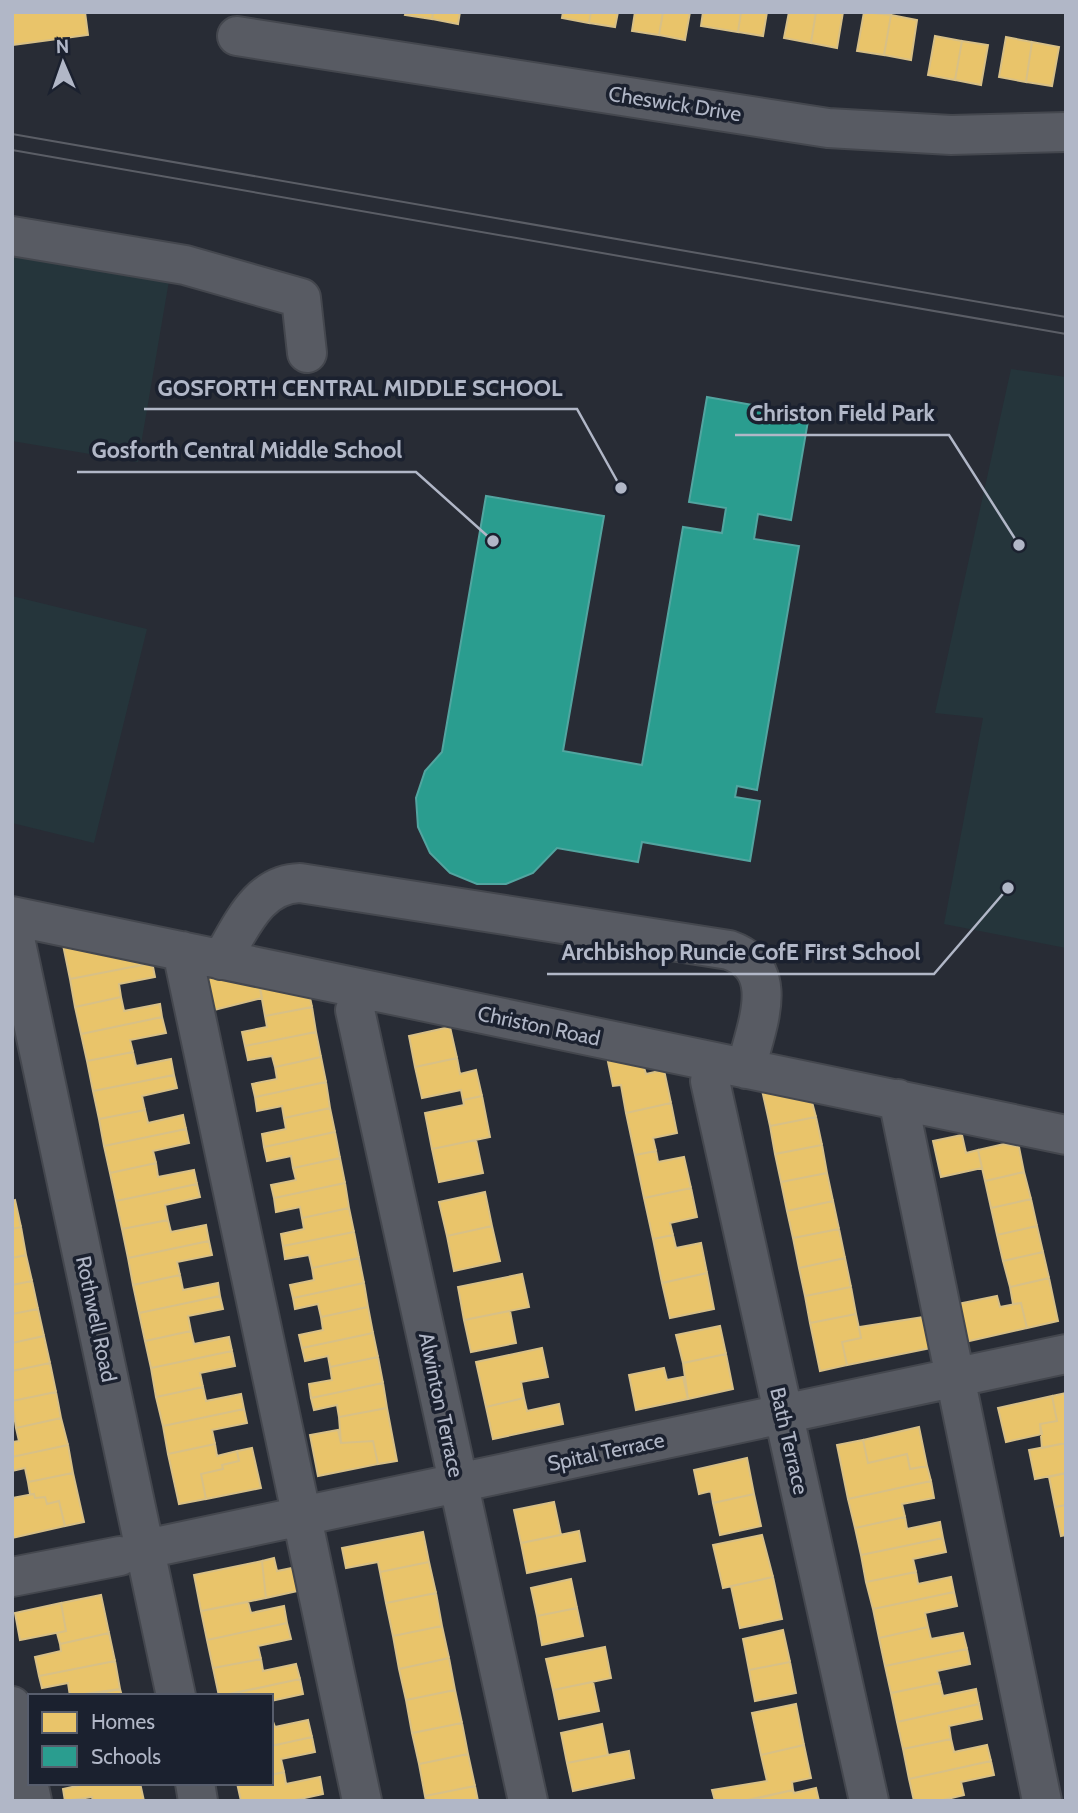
<svg xmlns="http://www.w3.org/2000/svg" width="1078" height="1813" viewBox="0 0 1078 1813" font-family="Cabin,sans-serif">
<rect width="100%" height="100%" fill="#282c35"/>
<path fill="#25353b" d="M12 248 170 275 138 462 12 441Z
M1011 369 1066 377V948L944 924 983 718 935 713Z
M12 596 147 629 94 843 12 823Z"/>
<path fill="#e9c46a" stroke="#d8c086" stroke-width="2" d="M12 12H85L88 35 12 45Z
M406 12H433L432 19 405 15Z
M433 12H460L458 24 432 19Z
M563 12H591L589 23 562 18Z
M591 12H618L615 27 589 23Z
M635 12H663L659 35 632 31Z
M663 12H690L685 40 659 35Z
M703 12H741L738 32 701 26Z
M741 12H767L763 36 738 32Z
M789 12H816L811 43 784 38Z
M816 12H843L837 48 811 43Z
M864 12 891 15 884 55 857 51Z
M891 15 917 20 911 60 884 55Z
M935 36 962 41 955 80 928 75Z
M1006 37 1032 42 1026 82 999 77Z
M962 41 988 45 981 85 955 80Z
M1032 42 1059 47 1052 86 1026 82Z
M62 940 150 953 153 967 147 964 70 979Z
M147 964 153 967 155 977 119 984 121 997 75 1007 70 979Z
M200 965 258 977 262 998 210 1011Z
M258 977 308 988 312 1007 265 1016Z
M121 997 124 1011 160 1004 162 1017 81 1034 75 1007Z
M312 1007 316 1032 245 1046 242 1032 267 1027 265 1016Z
M162 1017 166 1033 130 1040 133 1052 87 1061 81 1034Z
M450 1027 457 1058 415 1067 409 1036Z
M316 1032 321 1057 275 1067 272 1056 248 1060 245 1046Z
M133 1052 136 1066 171 1059 174 1075 93 1091 87 1061Z
M321 1057 326 1082 255 1097 252 1084 277 1079 275 1067Z
M607 1057 643 1064 646 1074 664 1070 671 1103 626 1113 621 1085 613 1086Z
M457 1058 460 1074 476 1070 482 1096 463 1100 461 1090 422 1098 415 1067Z
M174 1075 177 1088 142 1096 145 1110 99 1119 93 1091Z
M326 1082 330 1108 284 1118 282 1106 257 1111 255 1097Z
M762 1090 812 1102 816 1117 770 1126Z
M482 1096 490 1137 432 1149 425 1113 464 1105 463 1100Z
M671 1103 677 1133 653 1138 656 1151 635 1155 626 1113Z
M330 1108 335 1132 264 1147 262 1134 286 1129 284 1118Z
M145 1110 148 1123 183 1115 186 1129 104 1146 99 1119Z
M816 1117 822 1145 775 1154 770 1126Z
M186 1129 189 1143 153 1151 156 1163 110 1173 104 1146Z
M335 1132 340 1158 293 1168 291 1156 267 1161 264 1147Z
M962 1135 966 1153 978 1150 982 1168 941 1177 933 1141Z
M476 1140 483 1173 439 1182 432 1149Z
M1004 1144 1019 1147 1024 1172 985 1181 978 1150Z
M822 1145 827 1173 781 1182 775 1154Z
M656 1151 658 1162 684 1157 691 1188 644 1198 635 1155Z
M340 1158 345 1183 274 1198 271 1185 296 1180 293 1168Z
M156 1163 158 1177 194 1170 197 1184 116 1201 110 1173Z
M1024 1172 1031 1199 991 1208 985 1181Z
M827 1173 833 1201 787 1211 781 1182Z
M345 1183 349 1208 302 1218 300 1207 276 1212 274 1198Z
M197 1184 200 1197 165 1205 168 1220 122 1229 116 1201Z
M691 1188 697 1217 670 1223 673 1235 653 1239 644 1198Z
M485 1192 492 1226 447 1236 439 1202Z
M1031 1199 1037 1226 997 1235 991 1208Z
M15 1200 21 1227 12 1229V1201Z
M833 1201 839 1229 793 1238 787 1211Z
M349 1208 354 1232 283 1246 281 1234 304 1229 302 1218Z
M168 1220 171 1232 206 1225 209 1241 128 1258 122 1229Z
M492 1226 500 1261 454 1271 447 1236Z
M1037 1226 1043 1252 1003 1261 997 1235Z
M21 1227 26 1255 12 1258V1229Z
M839 1229 845 1258 799 1268 793 1238Z
M354 1232 359 1258 312 1268 309 1255 285 1259 283 1246Z
M673 1235 676 1248 701 1243 707 1273 662 1283 653 1239Z
M209 1241 212 1255 177 1262 180 1275 133 1285 128 1258Z
M1043 1252 1049 1278 1010 1287 1003 1261Z
M26 1255 32 1281 12 1285V1258Z
M359 1258 364 1283 293 1298 290 1285 314 1280 312 1268Z
M845 1258 851 1287 805 1296 799 1268Z
M707 1273 714 1309 670 1318 662 1283Z
M522 1274 529 1307 464 1320 458 1287Z
M180 1275 183 1290 218 1283 220 1296 139 1313 133 1285Z
M1049 1278 1058 1321 1027 1328 1021 1303 1013 1304 1010 1287Z
M32 1281 38 1309 12 1314V1285Z
M364 1283 368 1307 321 1317 318 1304 295 1309 293 1298Z
M851 1287 856 1314 810 1323 805 1296Z
M220 1296 223 1309 188 1316 191 1331 145 1341 139 1313Z
M997 1296 1000 1307 1021 1303 1027 1328 956 1344 948 1306Z
M368 1307 373 1333 302 1348 299 1335 323 1330 321 1317Z
M38 1309 44 1336 12 1343V1314Z
M510 1311 516 1343 471 1352 464 1320Z
M856 1314 861 1338 842 1342 847 1365 820 1371 810 1323Z
M924 1317 931 1348 847 1365 842 1342 861 1338 859 1327Z
M720 1326 726 1354 683 1363 676 1335Z
M191 1331 194 1344 229 1337 232 1351 151 1368 145 1341Z
M373 1333 378 1357 330 1367 328 1356 305 1361 302 1348Z
M44 1336 50 1363 12 1371V1343Z
M542 1348 548 1377 521 1382 524 1398 486 1407 476 1362Z
M232 1351 235 1366 200 1373 203 1387 156 1397 151 1368Z
M726 1354 733 1389 688 1399 683 1363Z
M378 1357 383 1383 311 1398 309 1384 332 1380 330 1367Z
M50 1363 56 1392 12 1401V1371Z
M664 1368 667 1380 683 1377 688 1399 636 1410 629 1375Z
M383 1383 387 1408 339 1417 337 1405 314 1410 311 1398Z
M203 1387 206 1401 241 1394 244 1409 163 1426 156 1397Z
M56 1392 61 1418 16 1428 12 1401Z
M1066 1393V1443L1042 1448 1040 1424 1057 1421 1052 1396Z
M1052 1396 1057 1421 1040 1424 1042 1434 1006 1442 998 1408Z
M524 1398 527 1411 559 1404 563 1424 493 1439 486 1407Z
M387 1408 397 1461 378 1464 373 1441 341 1443 339 1417Z
M244 1409 247 1423 212 1430 215 1444 168 1454 163 1426Z
M61 1418 68 1445 12 1457V1442L19 1441 16 1428Z
M919 1427 927 1466 910 1469 907 1454 868 1463 863 1440Z
M338 1430 341 1443 373 1441 378 1464 318 1476 310 1435Z
M863 1440 868 1463 907 1454 910 1469 927 1466 931 1481 848 1499 837 1445Z
M1066 1443V1473L1035 1479 1029 1450Z
M215 1444 217 1456 237 1451 239 1461 222 1465 223 1469 201 1474 206 1499 179 1504 168 1454Z
M68 1445 73 1473 28 1482 25 1468 12 1471V1457Z
M252 1448 261 1488 206 1499 201 1474 223 1469 222 1465 239 1461 237 1451Z
M747 1458 754 1494 713 1503 711 1491 699 1494 694 1470Z
M73 1473 84 1522 65 1526 59 1501 47 1504 45 1497 35 1498 34 1494H30L28 1482Z
M1066 1473V1505L1055 1507 1049 1477Z
M931 1481 934 1498 902 1504 905 1517 855 1528 848 1499Z
M34 1494 35 1498 45 1497 47 1504 59 1501 65 1526 12 1538V1498Z
M754 1494 761 1526 720 1535 713 1503Z
M554 1502 561 1535 521 1543 514 1510Z
M1066 1505V1535L1061 1536 1055 1507Z
M905 1517 907 1529 940 1522 943 1538 861 1555 855 1528Z
M579 1531 585 1561 527 1573 521 1543Z
M423 1532 429 1562 380 1572 378 1562 346 1568 342 1548Z
M762 1535 773 1577 723 1588 713 1545Z
M943 1538 946 1552 913 1559 916 1572 866 1582 861 1555Z
M274 1558 277 1571 297 1567 302 1590 266 1598 262 1561Z
M262 1561 266 1598 201 1611 194 1575Z
M429 1562 436 1593 386 1603 380 1572Z
M916 1572 918 1584 951 1577 954 1592 873 1609 866 1582Z
M773 1577 782 1619 740 1628 731 1586Z
M571 1579 577 1608 537 1616 531 1588Z
M954 1592 957 1606 925 1613 928 1627 879 1638 873 1609Z
M436 1593 442 1626 393 1636 386 1603Z
M101 1595 109 1633 60 1644 57 1633 66 1631 61 1603Z
M248 1602 251 1613 284 1606 287 1623 207 1640 201 1611Z
M61 1603 66 1631 20 1640 15 1613Z
M577 1608 583 1636 542 1645 537 1616Z
M287 1623 291 1639 258 1646 261 1659 213 1668 207 1640Z
M442 1626 449 1658 399 1669 393 1636Z
M928 1627 931 1639 963 1633 967 1649 885 1666 879 1638Z
M783 1630 790 1662 749 1670 743 1639Z
M109 1633 115 1661 39 1676 35 1657 61 1651 60 1644Z
M605 1647 611 1678 553 1690 546 1659Z
M967 1649 970 1664 937 1671 940 1683 891 1693 885 1666Z
M449 1658 455 1690 406 1700 399 1669Z
M261 1659 263 1671 296 1664 300 1679 219 1696 213 1668Z
M115 1661 120 1689 70 1696 68 1683 42 1688 39 1676Z
M790 1662 796 1693 755 1701 749 1670Z
M300 1679 303 1694 271 1701V1696H222Z
M593 1682 599 1711 559 1719 553 1690Z
M940 1683 943 1696 976 1689 979 1704 897 1722 891 1693Z
M120 1689 122 1696H86Z
M455 1690 462 1723 412 1733 406 1700Z
M796 1704 804 1745 761 1755 752 1713Z
M979 1704 982 1719 949 1726 951 1739 903 1749 897 1722Z
M271 1716 275 1727 308 1720 312 1737 271 1746Z
M462 1723 468 1754 419 1764 412 1733Z
M602 1724 608 1755 567 1763 561 1733Z
M312 1737 315 1752 281 1759 284 1772 271 1775V1746Z
M951 1739 954 1752 987 1745 991 1761 909 1779 903 1749Z
M804 1745 811 1778 792 1782 793 1790 743 1801H715L712 1790 767 1781 761 1755Z
M629 1751 634 1778 573 1791 567 1763Z
M468 1754 475 1786 425 1796 419 1764Z
M991 1761 994 1775 961 1782 964 1795 939 1801H914L909 1779Z
M284 1772 286 1784 320 1777 323 1794 291 1801H241L237 1783H271V1775Z
M90 1783H140L144 1801H93L92 1797 65 1801 63 1789Z
M475 1786 478 1801H426L425 1796Z
M816 1788 819 1801H746L793 1790 794 1793Z"/>
<path fill="#2a9d8f" stroke="#52a5a0" stroke-width="2" d="M707 397 809 415 791 520 758 514 754 539 799 546 757 790 737 786 735 797 760 801 750 861 642 842 638 862 557 848 533 873 506 884H477L450 873 430 853 418 827 416 798 425 771 442 752 486 496 604 516 563 751 642 765 683 527 722 533 726 508 689 502Z"/>
<g fill="none" stroke-linecap="round" stroke-linejoin="round">
<defs>
<path id="minor" d="M237 36 828 128 951 135 1066 132
M12 236 185 265 301 298 307 353
M12 916 1066 1135
M16 943 176 1696
M182 951 362 1801
M221 960C241 928 257 884 300 883L729 950C783 969 756 1026 746 1069
M355 1010 528 1801
M710 1081 869 1801
M898 1099 1042 1801
M146 1549 1066 1354
M12 1577 120 1556
M12 1706 32 1801
M195 1783 198 1801"/>
</defs>
<use href="#minor" stroke="#44474e" stroke-width="42"/>
<use href="#minor" stroke="#585b63" stroke-width="38"/>
<path stroke="#5b5e66" stroke-width="2" d="M12 134 1066 317
M12 150 1066 334"/>
</g>
<g text-anchor="middle" stroke-width="7" stroke-linejoin="round" paint-order="stroke">
<g font-size="21" fill="#b1b7c7" stroke="#1b212f">
<text transform="translate(675 104) rotate(9)" y="7">Cheswick Drive</text>
<text transform="translate(539 1026) rotate(12)" y="7">Christon Road</text>
<text transform="translate(96 1319) rotate(78)" y="7">Rothwell Road</text>
<text transform="translate(441 1405) rotate(78)" y="7">Alwinton Terrace</text>
<text transform="translate(789 1441) rotate(77)" y="7">Bath Terrace</text>
<text transform="translate(606 1452) rotate(-12)" y="7">Spital Terrace</text>
</g>
</g>
<path fill="none" stroke="#b1b7c7" stroke-width="2.5" d="M621 488L577 409H144M1019 545L949 435H735M493 541L416 472H77M1008 888L934 974H547"/>
<g fill="#b1b7c7" stroke="#1b212f" stroke-width="2.5">
<circle cx="621" cy="488" r="7"/>
<circle cx="1019" cy="545" r="7"/>
<circle cx="493" cy="541" r="7"/>
<circle cx="1008" cy="888" r="7"/>
</g>
<g font-size="23" text-anchor="middle" font-weight="bold" fill="#b1b7c7" stroke="#1b212f" stroke-width="7" stroke-linejoin="round" paint-order="stroke">
<text x="360" y="396">GOSFORTH CENTRAL MIDDLE SCHOOL</text>
<text x="842" y="421">Christon Field Park</text>
<text x="247" y="458">Gosforth Central Middle School</text>
<text x="741" y="960">Archbishop Runcie CofE First School</text>
</g>
<rect width="1078" height="1813" fill="none" stroke="#b1b7c7" stroke-width="28"/>
<rect x="28" y="1694" width="245" height="91" fill="#1b212f" stroke="#575d6c" stroke-width="2"/>
<rect x="42" y="1712" width="35" height="21" fill="#e9c46a" stroke="#575d6c" stroke-width="2"/>
<text x="91" y="1729" font-size="21" fill="#b1b7c7">Homes</text>
<rect x="42" y="1746" width="35" height="21" fill="#2a9d8f" stroke="#575d6c" stroke-width="2"/>
<text x="91" y="1764" font-size="21" fill="#b1b7c7">Schools</text>
<g transform="translate(63 63) rotate(358)" stroke="#1b212f" stroke-width="5" paint-order="stroke">
<path d="M0-5L12 26L0 18L-12 26Z" fill="#b1b7c7"/>
<text y="-10" font-size="19" font-weight="bold" text-anchor="middle" fill="#b1b7c7">N</text>
</g>
</svg>
